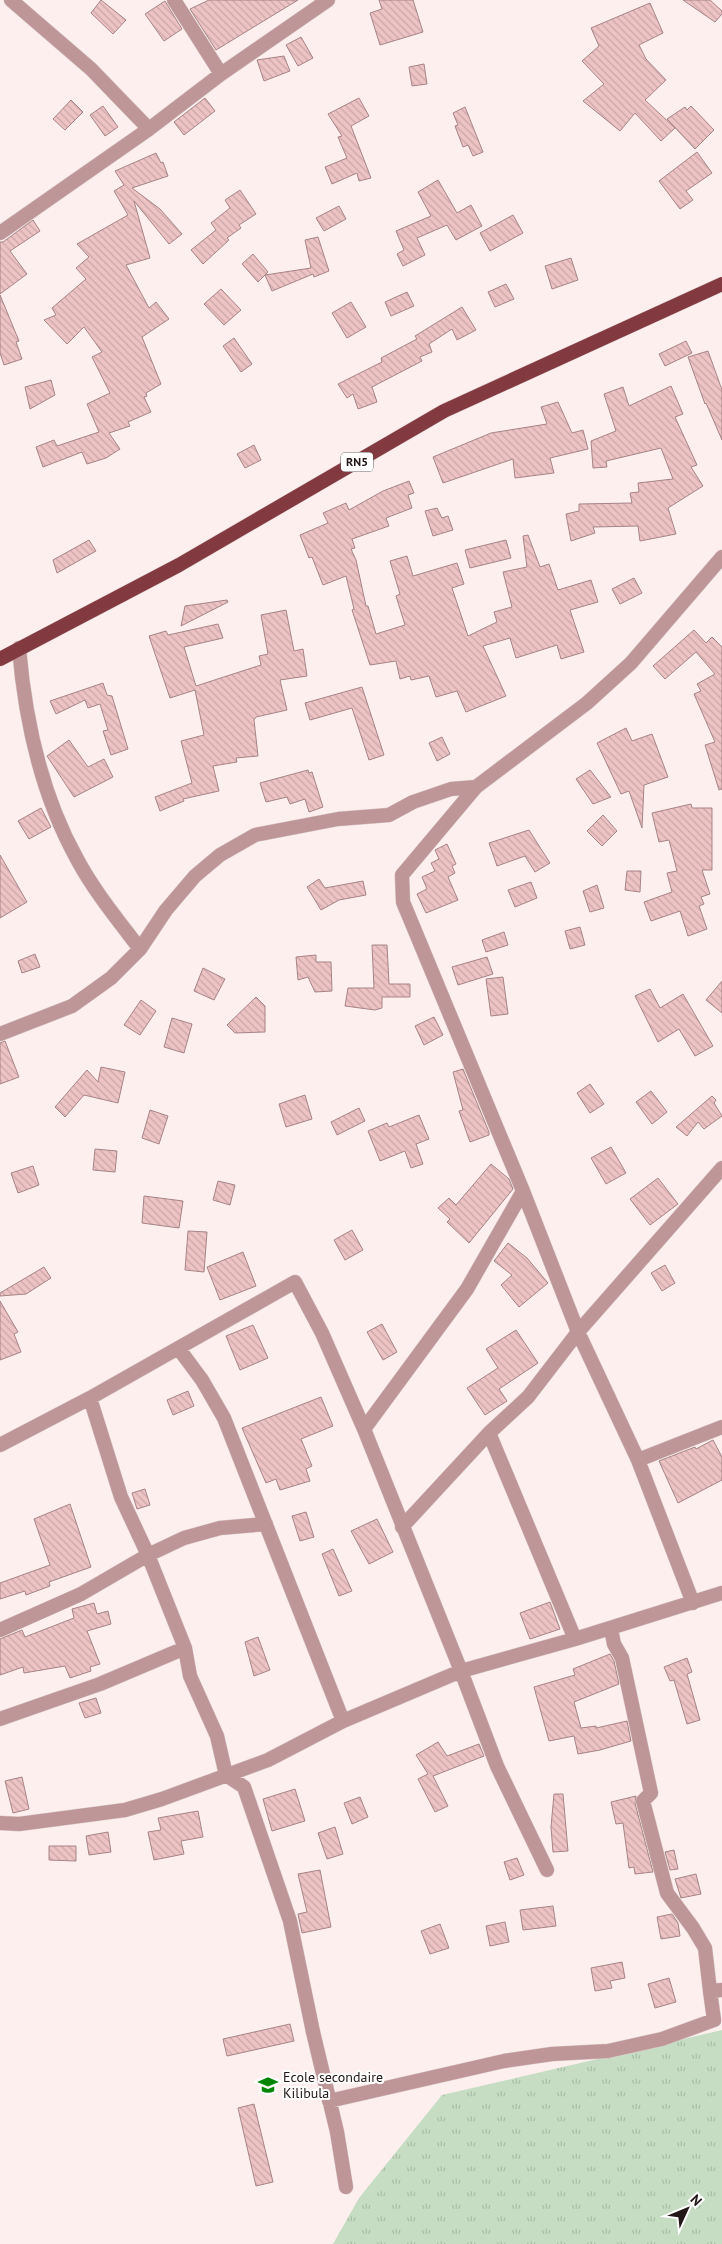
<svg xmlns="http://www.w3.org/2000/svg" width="722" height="2244" viewBox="0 0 722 2244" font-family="'PT Sans',sans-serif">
<defs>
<pattern id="grass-tufts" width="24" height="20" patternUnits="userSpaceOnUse" patternTransform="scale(1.25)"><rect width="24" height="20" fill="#c6ddc3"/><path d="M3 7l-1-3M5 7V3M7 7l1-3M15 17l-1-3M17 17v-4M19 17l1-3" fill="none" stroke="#aabda7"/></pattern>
<pattern id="building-back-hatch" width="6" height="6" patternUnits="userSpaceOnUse" patternTransform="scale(1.25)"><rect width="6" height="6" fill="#eec3c4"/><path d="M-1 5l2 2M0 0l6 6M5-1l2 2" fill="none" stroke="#cca7a8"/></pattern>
</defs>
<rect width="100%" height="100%" fill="#feefef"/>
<path fill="url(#grass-tufts)" d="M722 2030V2244H333L359 2198 442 2095Z"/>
<path fill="url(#building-back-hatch)" stroke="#a68485" d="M101 0 126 20 113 34 91 13Z
M209 0H298L216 50 190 9Z
M379 0H413L423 32 380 45 370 13 382 9Z
M683 0H710L722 11V14L715 22Z
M165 1 182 29 164 41 145 14Z
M650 3 663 33 639 45 646 59 666 80 645 100 675 128 661 141 635 113 620 131 583 101 604 84 582 61 599 46 591 28Z
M301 37 313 58 298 66 286 45Z
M284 56 290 71 264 81 257 60Z
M424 64 427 84 412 86 409 67Z
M205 98 215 111 184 135 174 122Z
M359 98 369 116 351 126 371 178 359 181 357 173 332 184 325 167 347 158 338 137 342 136 328 114Z
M71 100 83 112 65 130 53 119Z
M103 106 118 127 105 136 90 115Z
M691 106 714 130 695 149 667 119 685 107 687 110Z
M465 107 483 152 473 156 468 145 463 147 455 126 458 125 453 113Z
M697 152 712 173 686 191 693 200 680 209 659 181Z
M156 153 161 163 163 162 168 176 132 188 160 209 182 234 169 244 134 201 150 258 126 265 149 308 156 302 169 319 142 337 161 384 146 393 147 396 144 397 151 412 128 422 130 426 109 433 120 449 106 458 87 464 82 452 43 467 36 447 54 440 57 446 99 432 87 404 110 393 92 357 102 352 84 327 67 344 44 320 56 315 52 308 86 279 76 268 89 257 77 244 128 215 114 191 124 185 115 171Z
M438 180 457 213 471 205 482 226 456 240 447 225 417 238 425 255 403 266 397 254 404 250 396 231 431 216 418 192Z
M240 190 256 214 239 225 241 228 227 238 229 240 203 264 191 250 216 230 211 223 230 208 225 200Z
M339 206 346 219 324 231 316 218Z
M513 215 523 233 490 251 480 233Z
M33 220 40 231 10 251 27 274 0 294V242H3Z
M318 237 329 271 314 277 313 274 272 291 265 275 258 282 242 264 253 254 268 272 265 275 311 268 305 240Z
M571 258 578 280 552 289 545 266Z
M506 284 514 299 495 307 488 292Z
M221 289 241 310 224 325 204 304Z
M407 292 414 306 391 316 385 302Z
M0 295 19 341 16 342 22 359 4 365 0 353Z
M351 302 366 327 347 338 332 313Z
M462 307 476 330 457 340 452 329 429 344 432 352 420 357 422 361 372 387 377 402 358 409 353 394 347 398 338 384 382 362 381 358 417 339 415 336Z
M234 338 252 364 241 372 223 346Z
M686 341 692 353 665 366 659 354Z
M708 351 722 390V440L706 403 705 404 688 357Z
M51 380 55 395 30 409 25 387Z
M671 386 683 414 675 417 697 465 691 467 703 486 668 508 676 534 640 541 638 526 593 527 595 533 571 541 566 514 579 511V504L632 503 630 493 639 492 638 483 673 479 661 448 606 461 607 467 593 468 591 441 616 431 604 394 623 387 629 406Z
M558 402 572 433 583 430 588 449 550 458 554 473 515 478 513 459 443 483 433 457 491 433 547 424 541 407Z
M254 445 261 460 245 468 237 454Z
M409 481 414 493 408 495 412 508 386 518 389 526 352 539 355 548 351 549 356 560 366 606H368L376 634 405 625 396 596 400 594 390 561 407 556 413 576 457 563 464 584 452 588 468 636 497 622 494 612 512 607 503 572 527 567 523 536 528 535 540 567 549 564 558 590 591 580 598 602 570 610 584 652 561 659 557 645 516 658 510 638 483 646 506 696 466 712 457 691 436 697 429 676 411 680 410 676 400 679 396 661 370 665 352 610 354 609 346 576 323 585 312 557 309 558 300 535 328 523 323 513 346 503 349 510 383 491Z
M437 508 442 518 448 516 453 530 433 536 425 511Z
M89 540 96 551 57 573 53 560Z
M506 540 511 558 470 568 465 550Z
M634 578 642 593 620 604 612 589Z
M227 600 228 602 181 626 185 606Z
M286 610 294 651 303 649 307 676 280 680 287 710 256 717 254 720 258 756 236 758 237 762 213 766 219 791 183 799 184 801 160 811 155 797 192 783 181 741 204 735 195 690 170 698 149 636 166 631 168 635 218 624 223 638 184 647 196 686 261 665 259 656 268 654 261 615Z
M694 630 706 643 712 637 722 647V789L719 790 705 745 715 742 694 694 701 691 697 684 715 674 696 652 665 679 653 666Z
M103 683 107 695 112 696 128 749 111 755 103 731 108 730 100 704 88 708 85 700 56 714 50 701Z
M362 687 384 755 369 760 352 708 310 720 305 703Z
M626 728 632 741 652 734 668 777 644 785 642 828 629 791 621 794 597 743Z
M442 737 450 754 437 761 429 743Z
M69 740 88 767 104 759 113 777 74 797 47 756Z
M308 770 309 773 312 772 323 807 309 812 305 799 290 804 287 797 266 802 260 783Z
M590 770 611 797 593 804 576 779Z
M691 804 692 808H712V870H702L710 894 701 897 704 904 699 906 707 929 688 936 680 911 651 921 644 902 672 892 667 873 677 871 669 840 659 842 652 813Z
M41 808 51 827 29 839 18 821Z
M603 815 617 831 602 846 587 831Z
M529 830 550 863 535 872 525 856 497 866 489 843Z
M447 844 456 864 452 866 455 873 448 877 458 900 426 913 417 894 427 889 422 877 435 871 431 863 439 859 435 850Z
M0 855 27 902 0 918Z
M627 871H641L640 892 625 890Z
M319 879 325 888 363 881 366 895 339 900 321 910 307 887Z
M531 882 537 898 515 907 508 890Z
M597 885 604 908 590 912 583 891Z
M580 927 585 945 570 949 565 931Z
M504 932 508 945 486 952 482 940Z
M372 945H387L389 984H410V997H382V1008L375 1010 345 1006 348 988H374Z
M35 954 40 967 22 973 18 961Z
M316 955V962H331L332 991 315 992 308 977 298 980 296 957Z
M487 957 493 974 458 985 452 967Z
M203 968 225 979 214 1000 194 991Z
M503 977 508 1014 491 1016 486 979Z
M722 981V1013L706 1000Z
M650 989 660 1008 683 994 713 1046 695 1056 679 1029 658 1042 635 996Z
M256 997 265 1006V1032L235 1033 227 1025Z
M141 1000 156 1011 140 1035 124 1025Z
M434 1017 443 1035 424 1045 415 1026Z
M172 1018 192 1024 184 1053 164 1047Z
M5 1041 19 1077 0 1084V1043Z
M101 1067 125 1072 118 1103 84 1095 65 1117 55 1107 87 1070 98 1082Z
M463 1069 489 1132V1135L470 1142 459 1111 463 1110 453 1072Z
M590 1084 604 1104 590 1113 577 1093Z
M651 1091 667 1112 652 1124 636 1102Z
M305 1095 312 1119 286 1127 279 1104Z
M712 1096 716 1100 714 1103 722 1116 704 1129 698 1122 687 1136 676 1127Z
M359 1108 365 1121 337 1135 331 1122Z
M150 1110 168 1116 159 1144 142 1138Z
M419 1115 429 1139 416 1144 423 1164 411 1168 405 1151 380 1161 368 1131 387 1123 389 1127Z
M611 1147 626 1173 606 1184 591 1158Z
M95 1149 117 1151 115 1172 93 1170Z
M491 1164 509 1179 513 1189 469 1243 447 1222 450 1219 438 1208 449 1198 456 1205Z
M33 1166 39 1185 18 1193 11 1173Z
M658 1178 678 1204 650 1225 630 1199Z
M218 1181 235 1185 230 1205 213 1200Z
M144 1196 183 1201 179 1228 142 1223Z
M352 1230 363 1250 345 1260 334 1240Z
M188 1231 207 1232 204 1272 185 1270Z
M508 1243 527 1258 548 1283 519 1307 501 1285 512 1275 494 1261Z
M243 1252 256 1286 220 1300 207 1267Z
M665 1265 675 1283 662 1291 651 1273Z
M44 1267 51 1278 26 1294 0 1296V1293Z
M0 1301 18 1332 14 1334 21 1352 0 1360Z
M382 1324 397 1352 383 1360 367 1332Z
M253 1325 268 1358 240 1370 226 1336Z
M516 1330 538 1363 499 1389 507 1401 485 1415 467 1388 498 1368 486 1349Z
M188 1391 194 1406 173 1415 167 1400Z
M321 1397 333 1426 301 1439 312 1466 306 1469 310 1481 280 1490 276 1479 266 1483 242 1428Z
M713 1440 722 1457V1480L678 1503 659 1461 695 1447 696 1449Z
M145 1489 150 1505 137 1509 132 1493Z
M70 1504 91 1567 49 1582 50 1586 26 1595 25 1591 0 1599V1583L50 1565 34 1519Z
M306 1512 314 1537 300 1541 292 1516Z
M377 1519 393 1552 369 1564 351 1531Z
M333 1549 352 1591 339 1596 322 1554Z
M550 1602 560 1629 530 1639 520 1613Z
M94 1603 97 1614 108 1611 111 1624 87 1631 100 1664 90 1667 91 1671 70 1678 65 1666 24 1673 23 1667 0 1675V1639L22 1630 25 1637 74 1618 72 1609Z
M258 1637 270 1670 254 1676 245 1642Z
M610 1654 614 1661 619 1684 574 1702 581 1728 596 1726V1728L627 1721 631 1741 600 1750 578 1754 574 1736 549 1741 534 1687 575 1675 573 1669Z
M687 1658 692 1672 687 1674 700 1720 687 1724 674 1680 670 1681 664 1667Z
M96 1698 101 1713 85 1718 79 1703Z
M438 1742 447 1756 479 1744 484 1756 433 1776 448 1806 435 1812 418 1779 428 1774 416 1755Z
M22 1777 29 1809 13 1813 5 1781Z
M295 1789 305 1821 272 1831 263 1799Z
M554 1794H563L568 1851 553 1852 551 1827Z
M636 1796 635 1803 653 1872 635 1874 634 1867 629 1868 623 1823 616 1824 611 1802Z
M360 1797 368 1817 352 1824 344 1803Z
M198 1811 203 1837 181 1841 184 1854 154 1860 148 1832 161 1830 158 1818Z
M335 1827 343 1854 327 1859 318 1833Z
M108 1832 111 1852 89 1855 86 1836Z
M49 1846H76V1861L49 1860Z
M674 1850 678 1869 670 1870 665 1852Z
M517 1858 524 1875 510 1880 504 1862Z
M320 1870 331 1927 302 1933 298 1914 307 1912 298 1874Z
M696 1874 701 1894 681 1898 675 1879Z
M553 1906 556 1926 523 1930 520 1910Z
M672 1914 678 1923 680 1936 661 1939 657 1917Z
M505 1922 509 1942 490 1946 486 1926Z
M440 1924 449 1948 430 1954 421 1931Z
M622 1962 625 1978 610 1981 612 1988 595 1991 591 1968Z
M669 1978 676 2002 655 2008 648 1984Z
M290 2024 294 2041 227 2056 223 2039Z
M254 2104 273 2182 256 2186 238 2108Z"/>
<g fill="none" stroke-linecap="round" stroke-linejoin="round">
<defs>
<path id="minor" d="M11 0 91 69 149 129
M174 0 221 74
M0 233 149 129 221 74 328 0
M19 648C25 719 42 796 77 859 94 891 118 920 140 949
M0 1034 72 1006 111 978 140 949 166 910 195 876 220 855 255 835 338 819 389 815 413 802 451 789 476 787
M179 1349 202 1380 224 1418 343 1721
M90 1398 121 1497 148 1555 185 1648 190 1676 217 1736 226 1775 244 1787 290 1921 313 2032 337 2132 346 2187
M364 1429 467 1289 523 1191
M489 1433 575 1639 722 1593
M0 1445 90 1398 295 1282 322 1333 364 1429 461 1671 575 1639
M638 1460 722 1427
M402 1527 489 1433 528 1397 578 1332 722 1168
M693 1603 638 1460 578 1332 523 1191 403 902 402 875 476 787 587 703 631 663 722 557
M611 1629 614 1644 622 1658 651 1793 643 1801 667 1893 693 1928 705 1948 710 1991 722 1990
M0 1630 81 1594 148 1555 184 1538 220 1528 266 1524
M0 1719 100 1684 185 1648
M0 1823 19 1824 125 1810 162 1799 268 1760 343 1721 461 1671 497 1766 547 1870
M329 2101 504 2061 552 2054 608 2051 662 2039 714 2020 710 1991"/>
<path id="trunk" d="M0 659 179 565 444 411 722 284"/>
</defs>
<use href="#minor" stroke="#dbcccc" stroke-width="15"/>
<use href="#trunk" stroke="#dbcccc" stroke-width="15"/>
<use href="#minor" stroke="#bf9697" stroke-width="14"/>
<use href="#trunk" stroke="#82393f" stroke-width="14"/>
</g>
<defs>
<symbol id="school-bare" viewBox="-9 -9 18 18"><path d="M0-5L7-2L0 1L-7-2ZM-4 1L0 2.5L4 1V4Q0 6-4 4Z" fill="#048506" stroke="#fff" stroke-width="2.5" paint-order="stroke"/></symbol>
</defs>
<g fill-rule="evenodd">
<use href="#school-bare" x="254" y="2071" width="28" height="28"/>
</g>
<g text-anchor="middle" stroke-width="4" stroke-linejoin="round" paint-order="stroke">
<rect fill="#fff" stroke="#655d5d" stroke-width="1" x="341" y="452.5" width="32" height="19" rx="4"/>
<g font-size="12" font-weight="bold" fill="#231717">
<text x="357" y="466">RN5</text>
</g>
<g font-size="14" fill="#231717" stroke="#fff" text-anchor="start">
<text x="283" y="2082">Ecole secondaire<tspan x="283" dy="16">Kilibula</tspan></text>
</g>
</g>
<g transform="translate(687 2209) rotate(46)" stroke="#ffffff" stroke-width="4" paint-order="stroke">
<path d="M0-4L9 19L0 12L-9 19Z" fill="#231717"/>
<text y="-8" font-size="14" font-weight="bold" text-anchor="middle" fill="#231717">N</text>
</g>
</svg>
